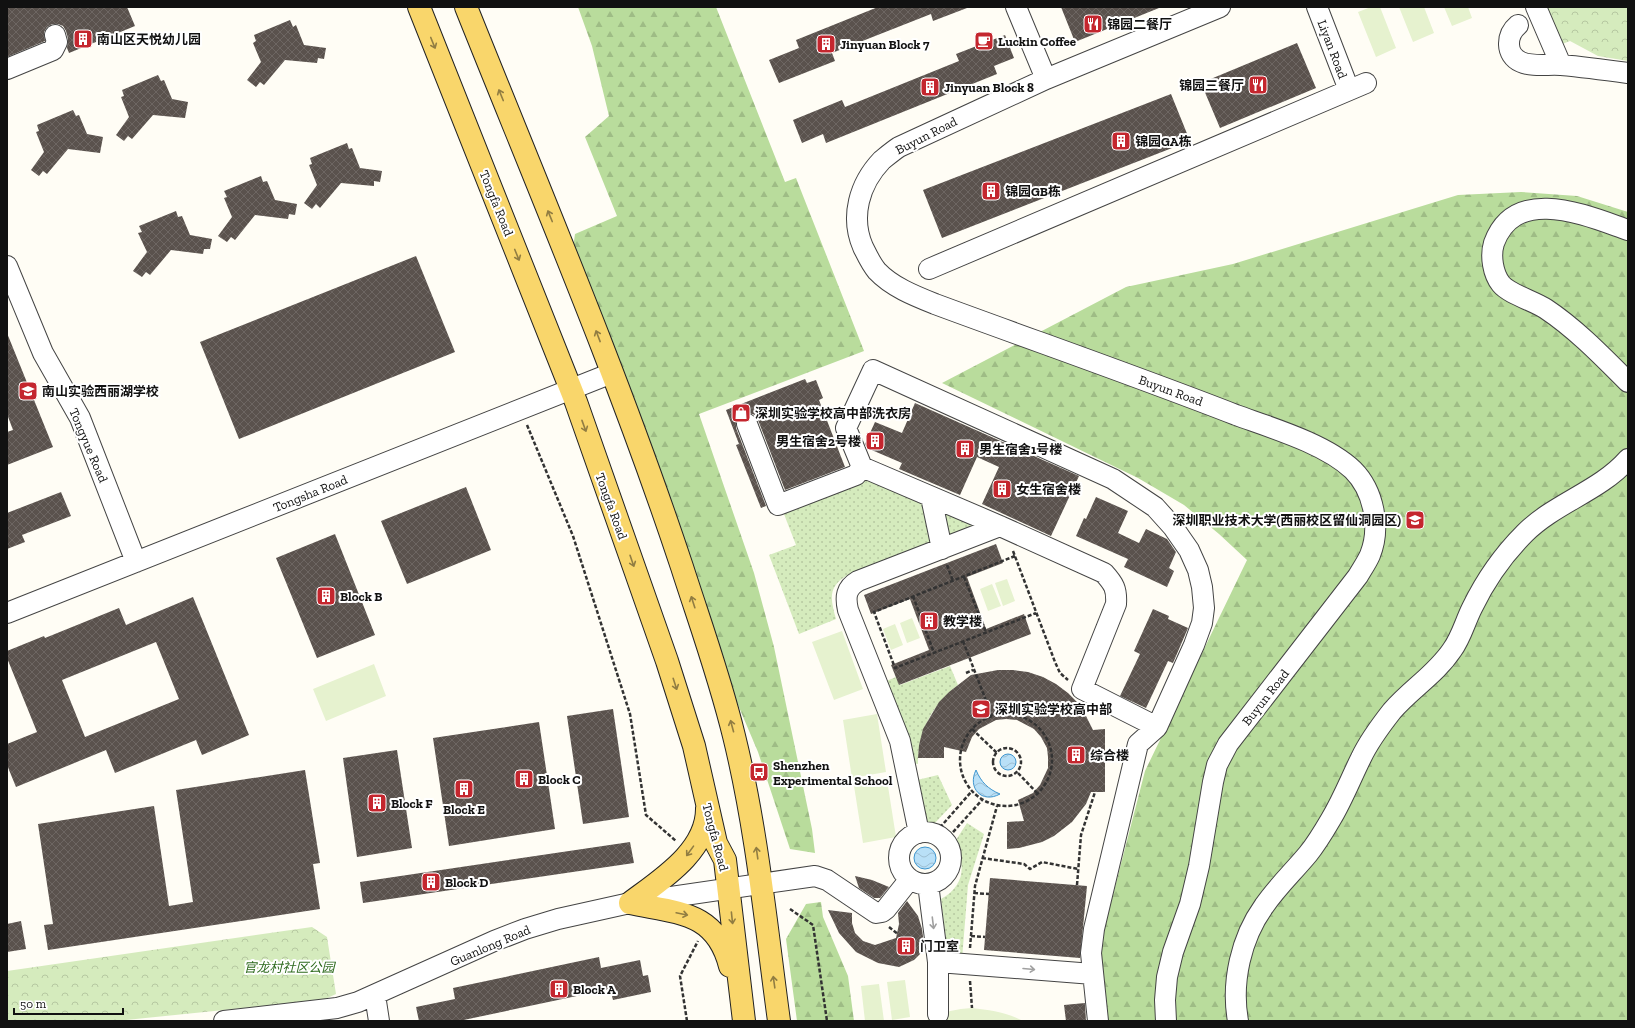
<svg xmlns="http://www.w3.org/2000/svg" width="1635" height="1028" viewBox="0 0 1635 1028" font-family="'Zilla Slab','Noto Sans SC',serif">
<defs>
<pattern id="grass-dots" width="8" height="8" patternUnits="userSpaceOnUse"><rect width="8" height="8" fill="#d5ebbd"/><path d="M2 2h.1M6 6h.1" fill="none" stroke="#b6c8a1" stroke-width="1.8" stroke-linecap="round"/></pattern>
<pattern id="forest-firs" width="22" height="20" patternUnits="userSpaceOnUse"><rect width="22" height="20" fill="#b9dc9c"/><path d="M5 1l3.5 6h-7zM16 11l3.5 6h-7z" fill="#9ebc85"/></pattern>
<pattern id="park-crowns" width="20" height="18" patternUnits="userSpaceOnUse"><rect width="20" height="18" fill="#d5ebbd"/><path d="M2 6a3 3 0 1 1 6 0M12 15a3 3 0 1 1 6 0" fill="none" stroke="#b6c8a1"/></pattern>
<pattern id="water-waves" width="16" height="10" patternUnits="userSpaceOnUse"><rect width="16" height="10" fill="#b9e0f7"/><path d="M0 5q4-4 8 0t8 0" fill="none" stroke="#9ebfd3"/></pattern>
<pattern id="building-cross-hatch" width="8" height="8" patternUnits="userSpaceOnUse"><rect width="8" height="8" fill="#5a524d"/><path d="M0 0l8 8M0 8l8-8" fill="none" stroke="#6d6662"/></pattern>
</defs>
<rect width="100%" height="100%" fill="#fffdf5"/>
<path fill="url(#grass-dots)" d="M866 477 920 499 927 509 932 537 929 544 846 576C827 588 831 600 836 619L799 634 769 555 796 545 782 509Z
M944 512 973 523V526L950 536 947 535Z
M950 666 958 685C932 705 918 731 918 764L912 763 884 682 896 677 900 685Z
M938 775 952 805 934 824 922 820 913 781Z
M967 823 984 834 968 885 962 959 948 957 941 899C964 886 967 866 954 843Z"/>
<path fill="url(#forest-firs)" d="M578 7H716L785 182 796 178 864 351 699 414 754 573 774 647 812 829 815 853 790 849 758 752 730 686 689 555 651 445 573 248 575 234 617 216 585 137 609 116 592 46Z
M1521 192 1577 196 1628 212V1021H1108L1099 949 1145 771 1247 560 1219 534 1184 505 1138 478 942 383 1126 287 1233 264 1458 195Z
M821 902 823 917 848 976 854 1021H797L786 939 806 904Z"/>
<path fill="url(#park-crowns)" d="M1536 7H1628V61L1598 56 1570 41 1552 48Z
M312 927 327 937 336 994 323 1000 116 1021H7V971Z"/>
<path fill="#e6f2cf" d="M1371 7H1380L1396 48 1376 57 1358 12Z
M1399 7H1424L1434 33 1413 42Z
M1444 7H1468L1472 18 1452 26Z
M1007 579 1015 601 1003 606 995 583Z
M992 584 1001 606 988 611 980 589Z
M912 618 920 638 907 643 900 623Z
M895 624 903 645 891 650 883 629Z
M842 631 863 689 834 700 812 642Z
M374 664 386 696 326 721 313 689Z
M877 714 886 772 852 778 843 720Z
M887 780 896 837 863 843 854 786Z
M905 980 910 1017 892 1020 887 982Z
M879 984 884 1021H865L861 986Z
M972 1008C990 1010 1006 1012 1023 1021H925C940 1013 954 1009 972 1008Z"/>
<path fill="url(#water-waves)" stroke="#3f96cf" d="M1000 762a8 8 0 1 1 16 0a8 8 0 1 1-16 0Z
M976 770C981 782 988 789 1000 794 982 804 967 788 976 770Z
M914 858a11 11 0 1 1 22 0a11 11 0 1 1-22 0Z"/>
<path fill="url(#building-cross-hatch)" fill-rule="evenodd" d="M7 7H127L135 26 69 53 67 48 68 39 66 31 63 26 58 24H52L47 27 44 32 45 41 7 57Z
M878 7 967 8 933 21 931 14 832 53 835 61 779 83 769 60 799 48 796 40Z
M1061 7H1159V8L1075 42Z
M290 20 293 27 296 25 304 45 326 48 324 59 318 58 317 63 285 60 264 85 260 82 256 87 247 80 261 62 253 43 256 41 254 35Z
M1005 35 1014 58 994 66 997 74 826 143 823 134 802 143 793 120 842 100 845 107 959 61 956 54Z
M1297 43 1316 88 1220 128 1201 83Z
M158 75 161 81 164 80 172 99 188 102 185 118 153 115 132 139 128 136 124 141 116 135 129 117 121 97 124 96 122 90Z
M1171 94 1190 141 942 238 923 190Z
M73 110 76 116 79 115 87 134 103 137 100 153 68 149 47 174 43 171 39 176 31 170 44 152 36 132 39 131 37 125Z
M347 143 349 149 352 148 360 168 382 171 380 182 374 181V186L341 183 320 208 316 204 312 209 304 203 317 185 309 165 312 164 310 158Z
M261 176 263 182 267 181 275 200 297 204 295 215 289 214 288 219 255 215 235 240 231 237 227 242 218 236 232 217 224 198 227 197 224 191Z
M176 211 178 217 182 216 190 235 212 239 210 249H204L203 254 171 250 150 275 146 272 142 277 133 271 147 252 138 233 142 232 139 226Z
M416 256 455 352 239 439 200 342Z
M7 333 53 447 7 465V432L13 430 7 414Z
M805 379 807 383 816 380 823 398 819 400 845 467 785 490 758 420 755 415 749 413H743L738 416 736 422V428L766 506 761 508 736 445 739 444 726 410Z
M915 403 1079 476 1051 536 982 504 999 467 977 457 960 495 899 469 902 463 867 448 865 444 875 422 902 433Z
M466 487 491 550 407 584 381 521Z
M61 492 71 516 22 535 25 542 7 549V513Z
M1096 497 1128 511 1118 533 1139 543 1146 529 1167 539 1176 552 1169 568 1174 571 1167 587 1124 567 1128 559 1076 536 1084 518 1086 519Z
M335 534 375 635 317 658 276 558Z
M996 544 1003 563 967 577 986 629 1024 614 1031 634 899 685 891 665 929 650 910 599 871 614 864 595Z
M193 597 249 735 202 755 196 740 115 773 106 750 16 787 7 765V744L37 732 7 658V651L44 636 45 638 119 608 126 625ZM156 642 179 699 85 737 62 680Z
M1153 609 1169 616 1168 619 1188 628 1173 663 1168 661 1146 708 1120 696 1140 654 1134 651Z
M998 670H1013L1028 672 1043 677 1056 684 1068 693 1078 703 1086 716 1093 730 1105 729V792H1091L1086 804 1072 822 1054 836 1042 842 1019 848 1007 849V822L1024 821 1018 800 1033 793 1040 785 1048 768V757L1047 748 1041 737 1034 729 1017 720 1006 719 996 720 979 729 972 737 966 752 944 747V758H918L919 745 923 729 939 702 949 692 971 675Z
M613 709 629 817 583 824 567 716Z
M539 722 555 829 449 846 433 738Z
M397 750 412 848 357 857 343 758Z
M305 770 320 863 313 864 320 909 48 950 44 925 53 924 38 824 154 806 169 906 193 902 176 790Z
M630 842 634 863 363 903 360 882Z
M855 876 872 880 889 887 880 898H874L859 888Z
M990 878 1087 886 1080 958 984 950Z
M907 901 918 916 922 929 924 944 921 953 914 960 899 967 878 963 856 952 839 933 828 910 852 913V923L855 933 863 941 875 945 896 938 899 924 898 913Z
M21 921 26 949 7 952V924Z
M599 957 601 968 640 960 643 976 648 975 651 992 613 1000 610 989 459 1021H419L416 1007 455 999 453 988Z
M1085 1003 1086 1021H1066L1064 1005Z"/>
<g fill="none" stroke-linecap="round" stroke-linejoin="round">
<defs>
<path id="minor" d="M1016 7 1046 79
M1317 7 1349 90
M1536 7 1561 65
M1518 25C1506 35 1505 55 1521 62 1532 67 1549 64 1561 65 1583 67 1606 70 1628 73
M7 69 53 50 57 42 55 35
M1628 230C1587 216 1516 184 1494 243 1490 256 1493 274 1501 284 1509 294 1534 301 1546 309 1576 329 1602 356 1628 382
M7 266 43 353 80 418 136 562
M929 269 1366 83
M873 370 1113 479 1155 507 1173 527 1189 550 1198 570 1202 587 1204 608 1202 623 1194 645 1157 727 1082 689 1116 604C1117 589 1114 584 1104 573L1000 526 862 467 846 428Z
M747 424 778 505 856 475 862 467
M931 497 942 549
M7 613 612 373
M899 858a26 26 0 1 1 52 0a26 26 0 1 1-52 0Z
M919 833 900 741 848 610C845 597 846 588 858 581L1000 526
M928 884 938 962 1093 974
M375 995 379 1021
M938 1014V962
M224 1021 337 1008 358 1002 494 941 525 929 558 919 630 903 815 876 827 880 876 913 882 912 886 909 909 880
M1098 1021 1091 953 1094 929 1138 744 1157 727
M1166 1021 1165 1000 1167 977 1173 952 1190 904 1199 866 1213 782 1217 765 1228 744 1358 576C1362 569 1367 562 1370 555 1381 528 1374 491 1353 470 1326 444 1272 428 1236 415 1136 376 1035 341 935 304 915 296 892 287 877 271 871 264 867 255 863 247 850 217 859 184 882 160 887 156 893 151 899 147L1046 79 1220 7
M1238 1021C1231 982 1241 938 1264 906 1277 887 1293 872 1308 854 1317 843 1324 831 1331 819 1343 799 1351 778 1361 758 1369 741 1381 725 1392 711 1411 689 1436 674 1452 650 1461 638 1465 622 1472 608 1485 581 1503 555 1525 533 1555 503 1600 491 1628 459"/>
<path id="major" d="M419 7 576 402 667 661 694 746 716 843 725 860 744 1021
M466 7C540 192 619 377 682 567 700 623 720 678 734 736 757 829 766 926 779 1021
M630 903C677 913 716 911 730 966
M630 903C659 881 707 852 707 809"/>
</defs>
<use href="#minor" stroke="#444" stroke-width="22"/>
<use href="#major" stroke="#222" stroke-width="24"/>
<path stroke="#333" stroke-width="2.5" stroke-dasharray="4 2" stroke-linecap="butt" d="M527 425 573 536 630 714 646 815 676 841
M1013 551 1055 662 1060 673 1068 680
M1015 556 874 612 895 668 1036 613
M947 565 953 581
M964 577 986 632
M913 596 934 653
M963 641 992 716
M966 673 973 670
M960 760a46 46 0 1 1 92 0a46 46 0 1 1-92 0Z
M972 729 997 753
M993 762a14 14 0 1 1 28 0a14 14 0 1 1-28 0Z
M1018 773 1038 794
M936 832 972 791
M945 841 982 800
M982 858 1024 864 1030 869 1042 862 1078 869
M1077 885 1081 835 1095 792
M974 893 989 894
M790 909 813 925 827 1021
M889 927 898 934
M971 936 985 937
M970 948 975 886 997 806
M970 981 972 1008
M687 1021 680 976 698 941"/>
<use href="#minor" stroke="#fff" stroke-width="20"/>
<use href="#major" stroke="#f9d66b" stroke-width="22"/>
</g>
<defs><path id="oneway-shaft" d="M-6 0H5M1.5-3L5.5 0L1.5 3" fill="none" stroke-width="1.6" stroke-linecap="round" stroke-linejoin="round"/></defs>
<g stroke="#917d42">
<use href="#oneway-shaft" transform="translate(433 43) rotate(68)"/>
<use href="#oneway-shaft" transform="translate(501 95) rotate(-112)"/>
<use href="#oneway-shaft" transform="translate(550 216) rotate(-112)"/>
<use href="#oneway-shaft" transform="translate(517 255) rotate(68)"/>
<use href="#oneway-shaft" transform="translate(598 336) rotate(-111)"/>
<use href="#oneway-shaft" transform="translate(584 426) rotate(70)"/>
<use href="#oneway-shaft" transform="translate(632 561) rotate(71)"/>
<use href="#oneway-shaft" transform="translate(693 602) rotate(-108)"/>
<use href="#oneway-shaft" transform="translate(675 684) rotate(72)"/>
<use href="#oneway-shaft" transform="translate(732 726) rotate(-105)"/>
<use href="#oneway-shaft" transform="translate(690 851) rotate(126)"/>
<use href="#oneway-shaft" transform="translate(757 853) rotate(-98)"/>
<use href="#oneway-shaft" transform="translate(682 914) rotate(12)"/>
<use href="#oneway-shaft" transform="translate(732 918) rotate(84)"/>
<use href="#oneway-shaft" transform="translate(774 982) rotate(-98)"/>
</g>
<g stroke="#a0a0a0">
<use href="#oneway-shaft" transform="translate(933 923) rotate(83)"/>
<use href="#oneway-shaft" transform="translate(1029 969) rotate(5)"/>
</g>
<defs>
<symbol id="restaurant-square" viewBox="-11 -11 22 22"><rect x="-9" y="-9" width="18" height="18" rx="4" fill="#c4262e" stroke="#fff"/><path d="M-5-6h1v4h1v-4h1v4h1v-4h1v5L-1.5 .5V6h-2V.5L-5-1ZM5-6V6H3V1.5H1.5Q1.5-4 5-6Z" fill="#fff"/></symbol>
<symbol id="building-square" viewBox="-11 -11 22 22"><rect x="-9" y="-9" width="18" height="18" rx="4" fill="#c4262e" stroke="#fff"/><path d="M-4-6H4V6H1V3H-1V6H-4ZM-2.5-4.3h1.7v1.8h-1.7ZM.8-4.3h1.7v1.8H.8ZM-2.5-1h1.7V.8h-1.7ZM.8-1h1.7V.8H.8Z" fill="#fff"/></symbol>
<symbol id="cafe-square" viewBox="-11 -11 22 22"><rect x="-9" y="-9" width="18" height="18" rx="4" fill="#c4262e" stroke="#fff"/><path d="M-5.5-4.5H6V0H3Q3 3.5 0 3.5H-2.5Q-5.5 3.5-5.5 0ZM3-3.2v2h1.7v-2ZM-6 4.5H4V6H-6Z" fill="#fff"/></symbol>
<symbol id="school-square" viewBox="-11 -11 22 22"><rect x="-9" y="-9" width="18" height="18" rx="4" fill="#c4262e" stroke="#fff"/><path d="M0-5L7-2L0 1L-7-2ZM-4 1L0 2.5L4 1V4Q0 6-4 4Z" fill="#fff"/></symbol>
<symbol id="shop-square" viewBox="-11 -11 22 22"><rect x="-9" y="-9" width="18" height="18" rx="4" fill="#c4262e" stroke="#fff"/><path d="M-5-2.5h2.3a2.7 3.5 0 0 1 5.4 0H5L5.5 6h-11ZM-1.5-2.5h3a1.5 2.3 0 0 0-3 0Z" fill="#fff"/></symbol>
<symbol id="university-square" viewBox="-11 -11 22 22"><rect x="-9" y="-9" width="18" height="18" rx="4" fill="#c4262e" stroke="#fff"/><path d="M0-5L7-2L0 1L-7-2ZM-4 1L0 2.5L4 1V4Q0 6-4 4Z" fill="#fff"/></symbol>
<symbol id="bus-square" viewBox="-11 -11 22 22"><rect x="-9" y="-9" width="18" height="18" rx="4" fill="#c4262e" stroke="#fff"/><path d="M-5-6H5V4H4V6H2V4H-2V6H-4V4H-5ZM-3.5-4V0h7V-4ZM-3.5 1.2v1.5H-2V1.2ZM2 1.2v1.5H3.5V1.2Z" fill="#fff"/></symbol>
</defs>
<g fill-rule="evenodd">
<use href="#restaurant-square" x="1082" y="13" width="22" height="22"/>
<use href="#building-square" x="72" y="28" width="22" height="22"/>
<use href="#cafe-square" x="973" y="30" width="22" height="22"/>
<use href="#building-square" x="815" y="33" width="22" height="22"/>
<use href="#restaurant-square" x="1247" y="74" width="22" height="22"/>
<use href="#building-square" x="919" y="76" width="22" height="22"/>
<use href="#building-square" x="1110" y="130" width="22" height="22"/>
<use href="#building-square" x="980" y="180" width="22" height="22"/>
<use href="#school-square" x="17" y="380" width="22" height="22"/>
<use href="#shop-square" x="730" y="402" width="22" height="22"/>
<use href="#building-square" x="864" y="430" width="22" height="22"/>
<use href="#building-square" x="954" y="438" width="22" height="22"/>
<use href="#building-square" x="991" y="478" width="22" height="22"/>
<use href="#university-square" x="1404" y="509" width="22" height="22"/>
<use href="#building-square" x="315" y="585" width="22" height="22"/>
<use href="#building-square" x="918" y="610" width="22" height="22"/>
<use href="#school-square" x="970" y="698" width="22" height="22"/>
<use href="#building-square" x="1065" y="744" width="22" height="22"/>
<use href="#bus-square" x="748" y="761" width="22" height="22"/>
<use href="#building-square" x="513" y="768" width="22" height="22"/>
<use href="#building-square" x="453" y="778" width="22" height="22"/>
<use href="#building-square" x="366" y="792" width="22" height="22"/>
<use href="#building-square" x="420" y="871" width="22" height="22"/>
<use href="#building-square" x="895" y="935" width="22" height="22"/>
<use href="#building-square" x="548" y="978" width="22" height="22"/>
</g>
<g text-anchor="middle" stroke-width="4" stroke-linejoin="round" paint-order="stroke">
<g font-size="13" font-weight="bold" fill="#111" stroke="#fff" text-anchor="start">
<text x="1107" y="29">锦园二餐厅</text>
<text x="97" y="44">南山区天悦幼儿园</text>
<text x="998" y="46">Luckin Coffee</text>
<text x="840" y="49">Jinyuan Block 7</text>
<text x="1244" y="90" text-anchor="end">锦园三餐厅</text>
<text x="944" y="92">Jinyuan Block 8</text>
<text x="1135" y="146">锦园GA栋</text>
<text x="1005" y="196">锦园GB栋</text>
<text x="42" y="396">南山实验西丽湖学校</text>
<text x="755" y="418">深圳实验学校高中部洗衣房</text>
<text x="861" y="446" text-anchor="end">男生宿舍2号楼</text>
<text x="979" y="454">男生宿舍1号楼</text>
<text x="1016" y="494">女生宿舍楼</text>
<text x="1401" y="525" text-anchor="end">深圳职业技术大学(西丽校区留仙洞园区)</text>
<text x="340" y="601">Block B</text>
<text x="943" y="626">教学楼</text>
<text x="995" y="714">深圳实验学校高中部</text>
<text x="1090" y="760">综合楼</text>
<text x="773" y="770">Shenzhen<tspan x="773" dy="15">Experimental School</tspan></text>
<text x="538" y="784">Block C</text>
<text x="391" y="808">Block F</text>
<text x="464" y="814" text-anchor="middle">Block E</text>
<text x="445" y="887">Block D</text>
<text x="920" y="951">门卫室</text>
<text x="573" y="994">Block A</text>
</g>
<g font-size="13" fill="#111" stroke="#fff">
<text transform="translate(1333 49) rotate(69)" y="5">Liyan Road</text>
<text transform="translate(926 135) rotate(-27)" y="5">Buyun Road</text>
<text transform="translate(497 203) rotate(68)" y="5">Tongfa Road</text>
<text transform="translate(1171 390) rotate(20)" y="5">Buyun Road</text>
<text transform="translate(89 445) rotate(67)" y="5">Tongyue Road</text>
<text transform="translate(310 493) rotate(-22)" y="5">Tongsha Road</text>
<text transform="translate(612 506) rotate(70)" y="5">Tongfa Road</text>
<text transform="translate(1265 697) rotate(-52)" y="5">Buyun Road</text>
<text transform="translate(716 837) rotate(75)" y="5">Tongfa Road</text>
<text transform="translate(490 945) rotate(-23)" y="5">Guanlong Road</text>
</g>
<g font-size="13" font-style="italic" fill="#2f6b1f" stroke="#fff">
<text x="289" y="972">官龙村社区公园</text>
</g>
</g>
<rect width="1635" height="1028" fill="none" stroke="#111111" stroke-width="16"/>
<path d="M14 1008v6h109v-6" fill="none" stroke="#111111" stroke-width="2"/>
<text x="20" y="1008" font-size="12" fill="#111111" stroke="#ffffff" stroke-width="3" paint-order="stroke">50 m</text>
</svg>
